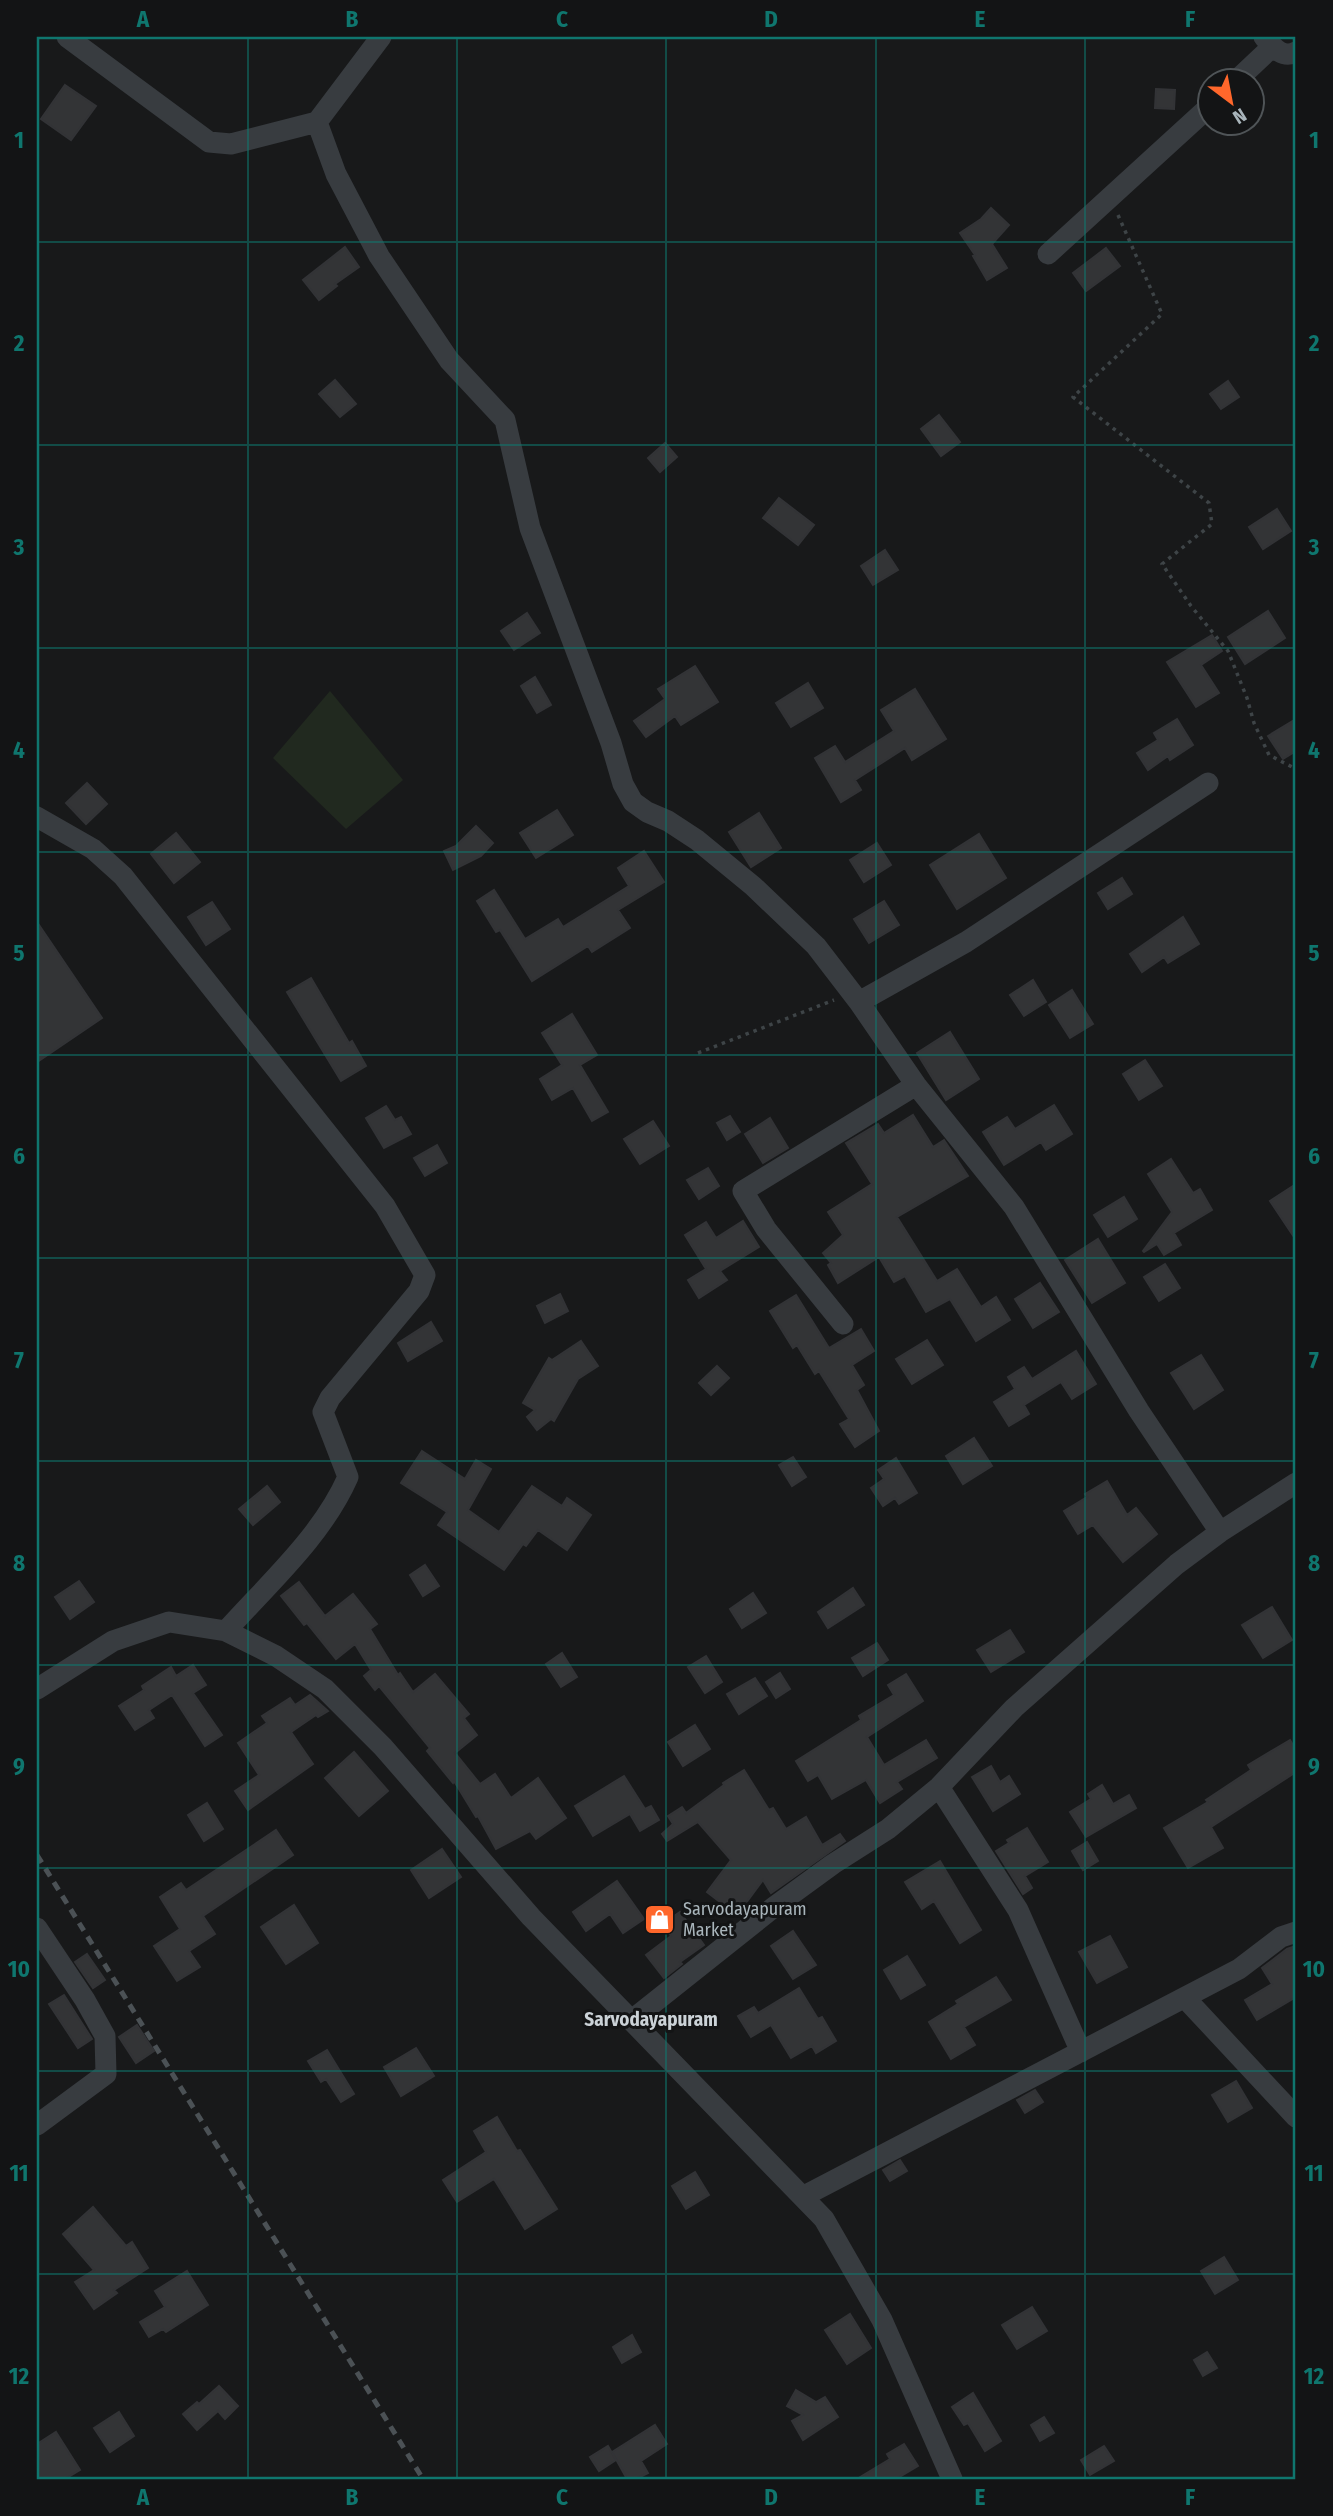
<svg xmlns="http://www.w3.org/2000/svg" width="1333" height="2516" viewBox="0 0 1333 2516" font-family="'Fira Sans Condensed',sans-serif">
<rect width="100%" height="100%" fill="#18191a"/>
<path fill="#21291f" d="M330 691 403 780 346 829 273 758Z"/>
<path fill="#333436" stroke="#323336" stroke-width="2" d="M65 85 96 106 71 140 41 119Z
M1156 89 1175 90 1174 109 1155 108Z
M991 208 1009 225 992 244 1007 268 987 280 973 256 975 255 960 233 981 219Z
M345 247 359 267 335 284 337 286 319 300 303 280Z
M1106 248 1120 266 1086 291 1073 273Z
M335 380 356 404 340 417 319 394Z
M1228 381 1239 397 1221 409 1210 394Z
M939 415 960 442 941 456 921 429Z
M665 443 677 457 660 472 648 458Z
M779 498 814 525 798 545 763 518Z
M1277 509 1291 531 1263 549 1249 527Z
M885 550 898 570 873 585 861 566Z
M1268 611 1285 638 1245 664 1228 637Z
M527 613 540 633 514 650 501 631Z
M1212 635 1222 651 1201 665 1219 693 1196 707 1167 662Z
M695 666 718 702 681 725 675 716 646 737 634 721 665 699 658 689Z
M535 677 551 705 537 713 521 686Z
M808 683 823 708 791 727 776 703Z
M915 689 946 739 912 760 905 748 855 780 861 790 841 802 815 758 835 746 845 762 894 731 881 710Z
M1177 719 1193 745 1170 760 1168 756 1148 770 1137 753 1158 740 1154 733Z
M1296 719V751L1283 759 1268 736Z
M87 783 107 804 86 824 66 803Z
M557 810 573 835 536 858 520 833Z
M759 813 781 848 751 867 729 832Z
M476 826 493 843 481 856 453 870 444 851 456 846Z
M176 833 200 862 174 883 151 854Z
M979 834 1006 878 957 909 930 865Z
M877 843 891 865 864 882 850 860Z
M644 851 664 882 618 910 630 928 592 952 588 946 532 981 500 930 496 932 477 901 494 890 525 939 558 919 563 927 629 886 618 868Z
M1122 878 1132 894 1108 909 1098 893Z
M884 901 899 925 869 943 854 919Z
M212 902 230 929 206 945 188 917Z
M1183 917 1199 944 1168 963 1164 957 1142 972 1130 954Z
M37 922 102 1018 37 1062Z
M311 978 349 1043 352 1041 366 1066 341 1081 287 992Z
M1033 980 1046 1002 1024 1016 1010 995Z
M1072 990 1093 1024 1070 1038 1049 1005Z
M572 1014 597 1055 580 1065 608 1112 592 1121 573 1088 552 1100 540 1079 562 1065 542 1033Z
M950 1032 979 1079 946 1100 917 1053Z
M1145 1060 1162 1086 1139 1100 1123 1074Z
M1054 1105 1072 1134 1046 1150 1041 1142 1004 1165 983 1132 1007 1117 1015 1129Z
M386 1106 395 1120 401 1117 411 1134 384 1148 366 1118Z
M913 1115 933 1147 944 1140 968 1176 897 1217 937 1281 957 1269 981 1307 996 1297 1010 1320 976 1341 950 1299 926 1312 905 1276 894 1282 879 1257 838 1283 828 1265 831 1263 823 1253 843 1235 828 1212 872 1184 846 1143 878 1124 884 1133Z
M730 1116 740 1132 727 1140 717 1123Z
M770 1118 788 1148 763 1163 745 1134Z
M653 1121 669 1146 640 1164 624 1139Z
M437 1145 447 1163 425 1176 414 1158Z
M1171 1159 1193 1193 1200 1189 1212 1210 1174 1233 1181 1245 1164 1255 1157 1244 1144 1252 1143 1251 1172 1212 1148 1174Z
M708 1168 719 1186 699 1199 687 1180Z
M1296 1184V1240L1270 1201Z
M1124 1197 1137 1219 1108 1237 1094 1215Z
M743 1221 759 1247 720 1271 727 1280 699 1298 688 1280 706 1269 685 1235 706 1222 716 1238Z
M1098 1239 1125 1283 1092 1303 1065 1260Z
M1165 1264 1180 1288 1159 1301 1144 1277Z
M1040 1283 1059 1312 1033 1328 1015 1299Z
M560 1294 568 1311 545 1323 537 1306Z
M796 1295 829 1348 861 1329 874 1351 852 1365 864 1385 857 1390 879 1431 855 1447 840 1424 849 1419 819 1371 815 1374 797 1345 793 1348 770 1311Z
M431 1322 442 1341 408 1361 398 1343Z
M927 1340 943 1365 912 1384 896 1359Z
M581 1341 598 1366 578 1379 554 1421 551 1419 537 1430 527 1417 535 1410 523 1403 549 1358 552 1360Z
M1076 1351 1096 1384 1072 1399 1061 1382 1024 1405 1029 1414 1009 1426 994 1402 1015 1389 1008 1377 1024 1367 1032 1379Z
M1201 1355 1223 1390 1194 1409 1171 1373Z
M717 1366 729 1378 711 1395 699 1383Z
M974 1438 992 1466 963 1484 946 1456Z
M422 1451 465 1479 476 1460 491 1469 468 1510 499 1532 532 1486 562 1506 567 1498 591 1515 567 1550 538 1530 526 1546 523 1544 504 1570 438 1525 447 1512 401 1483Z
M793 1457 806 1477 792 1486 779 1465Z
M896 1458 917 1493 899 1504 895 1498 883 1506 871 1488 884 1479 878 1470Z
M1107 1481 1127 1515 1136 1508 1157 1534 1123 1562 1093 1525 1078 1534 1064 1511 1087 1497 1085 1494Z
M267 1486 280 1502 253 1525 239 1509Z
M425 1565 439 1586 423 1596 410 1575Z
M79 1581 94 1602 70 1619 55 1597Z
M299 1582 325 1616 353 1594 377 1624 370 1629 398 1675 400 1673 413 1692 435 1674 469 1714 464 1718 477 1735 455 1753 480 1784 495 1774 511 1798 538 1778 566 1818 536 1839 530 1831 496 1849 478 1816 476 1817 454 1781 453 1783 427 1751 430 1748 379 1686 375 1690 364 1676 371 1670 355 1644 336 1659 307 1623 304 1625 281 1596Z
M853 1588 864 1605 828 1628 818 1612Z
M753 1593 766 1613 742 1628 730 1609Z
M1272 1607 1292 1640 1263 1658 1242 1625Z
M1010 1630 1024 1652 991 1672 977 1650Z
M877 1643 888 1660 863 1676 852 1658Z
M562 1653 577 1677 561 1687 546 1664Z
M706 1656 722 1682 705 1693 688 1667Z
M193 1665 206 1685 193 1693 222 1735 205 1746 172 1695 149 1710 154 1718 135 1730 119 1706 144 1690 142 1686 171 1667 176 1676Z
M780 1673 790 1689 776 1698 766 1682Z
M906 1674 923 1701 867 1737 884 1765 926 1740 937 1758 897 1782 902 1789 880 1803 866 1780 832 1799 818 1775 808 1781 796 1761 861 1720 859 1716 894 1695 888 1685Z
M755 1678 767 1696 739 1714 727 1694Z
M310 1695 328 1711 318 1717 316 1715 291 1732 313 1764 248 1810 235 1791 259 1775 238 1743 267 1723 262 1716 290 1698 295 1705Z
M695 1725 710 1749 683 1766 668 1742Z
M1290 1740 1296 1750V1772L1211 1827 1223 1848 1188 1868 1164 1828 1208 1802 1206 1800 1251 1770 1248 1765Z
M354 1752 388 1791 359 1816 325 1778Z
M991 1766 1000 1782 1009 1776 1020 1794 993 1811 972 1777Z
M744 1770 769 1810 773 1808 786 1829 806 1817 822 1845 840 1834 845 1841 771 1893 763 1880 737 1915 707 1892 731 1860 698 1822 667 1841 662 1834 673 1824 668 1816 682 1807 686 1813 724 1785 723 1783Z
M624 1776 645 1809 651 1806 659 1820 640 1831 630 1814 593 1836 575 1806Z
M1102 1785 1113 1804 1129 1795 1136 1808 1086 1837 1070 1812 1091 1799 1088 1794Z
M207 1803 223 1829 204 1841 188 1815Z
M1027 1828 1048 1862 1025 1876 1032 1888 1023 1894 996 1851 1009 1843 1007 1840Z
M276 1830 293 1855 203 1916 215 1934 189 1951 200 1967 177 1981 154 1946 180 1929 160 1897 181 1883 186 1890Z
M1087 1842 1098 1861 1083 1870 1072 1851Z
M442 1849 461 1877 429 1898 411 1870Z
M940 1861 981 1930 960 1943 934 1901 922 1909 905 1882Z
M617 1881 644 1919 623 1933 610 1914 586 1931 573 1912Z
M294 1905 318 1943 286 1964 261 1927Z
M680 1912 704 1945 680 1962 682 1964 664 1978 646 1955 671 1936 663 1924Z
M793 1931 816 1965 793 1979 771 1946Z
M1110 1936 1127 1967 1097 1983 1079 1952Z
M1296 1946V1997L1257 2020 1245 2000 1272 1984 1262 1968 1287 1949Z
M87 1954 105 1980 93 1988 75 1962Z
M907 1956 925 1985 901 1999 884 1970Z
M996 1977 1011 2000 964 2027 975 2045 951 2059 929 2022 958 2004 956 2001Z
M799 1988 818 2019 822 2017 836 2041 816 2053 812 2046 791 2058 771 2025 751 2037 738 2016 754 2007 758 2013Z
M64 1995 92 2039 78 2048 49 2004Z
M137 2025 154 2051 136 2063 119 2037Z
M416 2048 434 2076 401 2096 384 2067Z
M327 2050 354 2094 341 2102 326 2079 321 2082 308 2061Z
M1236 2081 1252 2108 1228 2122 1212 2095Z
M1035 2090 1043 2102 1025 2113 1017 2100Z
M497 2117 517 2151 520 2150 557 2209 525 2229 494 2179 457 2202 443 2180 486 2152 474 2131Z
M900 2160 907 2171 890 2181 883 2170Z
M695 2172 709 2195 686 2209 672 2186Z
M93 2207 126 2246 132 2242 148 2268 114 2290 117 2293 94 2309 75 2282 94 2270 63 2234Z
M1224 2257 1238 2280 1215 2294 1201 2271Z
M187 2271 208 2305 166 2332 163 2329 149 2337 140 2322 165 2307 155 2291Z
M1032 2307 1047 2331 1017 2349 1002 2325Z
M850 2314 871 2348 847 2364 825 2330Z
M632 2335 641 2352 622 2363 613 2347Z
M1207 2352 1217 2368 1203 2376 1194 2360Z
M219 2386 238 2406 225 2419 218 2411 197 2430 183 2414 197 2402 199 2404Z
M796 2390 816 2402 825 2397 838 2417 803 2440 792 2421 803 2415 787 2406Z
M973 2393 1001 2441 985 2451 968 2423 964 2425 952 2407Z
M119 2412 134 2436 110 2452 94 2428Z
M1044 2417 1054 2433 1040 2441 1031 2425Z
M655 2425 667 2444 641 2461 648 2473 636 2479H627L612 2452Z
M56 2432 80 2470 65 2479H37V2444Z
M904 2444 918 2466 896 2479H857L890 2459 887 2454Z
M608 2446 616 2460 599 2471 590 2457Z
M1104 2446 1114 2461 1090 2475 1081 2460Z"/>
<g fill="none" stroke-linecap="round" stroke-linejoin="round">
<path stroke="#3e4447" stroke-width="3.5" stroke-dasharray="3.5 5" stroke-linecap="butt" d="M1118 215 1162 314 1073 397 1209 503 1212 524 1162 564 1191 606 1228 651 1247 698 1254 723 1269 755 1296 769
M698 1053 834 1000"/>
<path stroke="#383c40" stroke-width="21" d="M67 37 209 142 231 144 317 122 336 174 379 256 449 360 505 420 530 528 611 743 623 784 633 802 647 812 668 821 697 840 753 886 816 946 859 1002 916 1085 1014 1207 1139 1411 1220 1532
M1264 37C1273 47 1282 59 1296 52
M1237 80 1272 47
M317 122 381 37
M1048 254 1210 106
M37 817 93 849 123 876 385 1206 425 1275 419 1291 330 1398 323 1412 348 1477C322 1536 269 1583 226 1631
M859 1002 966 942 1208 783
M843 1324 766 1229 743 1191 916 1085
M37 1689 113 1641 169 1622 226 1631 276 1656 325 1689 383 1747 531 1917 824 2219 882 2320 952 2479
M939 1787 1018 1910 1081 2052
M37 1928 85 2000 105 2036 106 2074 37 2125
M1185 1998 1296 2117
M632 2020 774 1907 833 1864 888 1829 939 1787 1014 1708 1177 1564 1220 1532 1296 1483
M804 2196 1239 1969 1281 1937 1296 1932"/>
<path stroke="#4b5155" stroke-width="5" stroke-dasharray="9 7" stroke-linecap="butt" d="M37 1855 423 2479"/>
</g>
<path fill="none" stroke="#0f766e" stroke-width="2" stroke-opacity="0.55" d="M248 37V2479M457 37V2479M666 37V2479M876 37V2479M1085 37V2479M37 242H1296M37 445H1296M37 648H1296M37 852H1296M37 1055H1296M37 1258H1296M37 1461H1296M37 1665H1296M37 1868H1296M37 2071H1296M37 2274H1296"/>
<defs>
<symbol id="shop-square" viewBox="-11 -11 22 22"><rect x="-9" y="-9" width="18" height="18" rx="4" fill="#ff672b" stroke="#131415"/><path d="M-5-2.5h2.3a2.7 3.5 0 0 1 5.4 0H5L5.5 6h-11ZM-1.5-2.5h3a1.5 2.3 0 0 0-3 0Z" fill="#fff"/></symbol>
</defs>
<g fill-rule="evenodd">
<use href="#shop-square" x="642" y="1902" width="35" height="35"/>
</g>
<g text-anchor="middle" stroke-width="6" stroke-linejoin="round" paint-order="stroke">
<g font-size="18" fill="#a9b5bb" stroke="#131415" text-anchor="start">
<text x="683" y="1915">Sarvodayapuram<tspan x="683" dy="21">Market</tspan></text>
</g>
<g font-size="19" font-weight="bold" fill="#cbd2d7" stroke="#131415">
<text x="651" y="2026">Sarvodayapuram</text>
</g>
</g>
<rect width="1333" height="2516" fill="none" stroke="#131415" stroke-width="77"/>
<g transform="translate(1231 102) rotate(148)"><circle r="33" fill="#131415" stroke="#4f5457" stroke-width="2"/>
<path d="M0-5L12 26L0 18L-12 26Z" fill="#ff672b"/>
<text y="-10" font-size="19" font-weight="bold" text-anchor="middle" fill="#a9b5bb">N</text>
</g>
<rect x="38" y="38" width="1256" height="2440" fill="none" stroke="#0f766e" stroke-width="2.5"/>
<g font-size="23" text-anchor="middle" font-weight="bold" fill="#0f766e">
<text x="143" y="27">A</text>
<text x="352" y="27">B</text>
<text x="562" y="27">C</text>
<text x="771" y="27">D</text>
<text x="980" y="27">E</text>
<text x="1190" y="27">F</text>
<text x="19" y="148">1</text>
<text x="1314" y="148">1</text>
<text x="19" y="351">2</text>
<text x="1314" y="351">2</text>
<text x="19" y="555">3</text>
<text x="1314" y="555">3</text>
<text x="19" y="758">4</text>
<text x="1314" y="758">4</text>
<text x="19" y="961">5</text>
<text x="1314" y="961">5</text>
<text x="19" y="1164">6</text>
<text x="1314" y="1164">6</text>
<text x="19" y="1368">7</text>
<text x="1314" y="1368">7</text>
<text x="19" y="1571">8</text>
<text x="1314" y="1571">8</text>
<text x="19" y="1774">9</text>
<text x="1314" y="1774">9</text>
<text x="19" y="1977">10</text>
<text x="1314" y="1977">10</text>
<text x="19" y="2181">11</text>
<text x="1314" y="2181">11</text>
<text x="19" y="2384">12</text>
<text x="1314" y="2384">12</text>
<text x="143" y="2505">A</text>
<text x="352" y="2505">B</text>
<text x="562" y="2505">C</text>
<text x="771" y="2505">D</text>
<text x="980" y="2505">E</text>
<text x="1190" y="2505">F</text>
</g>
</svg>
